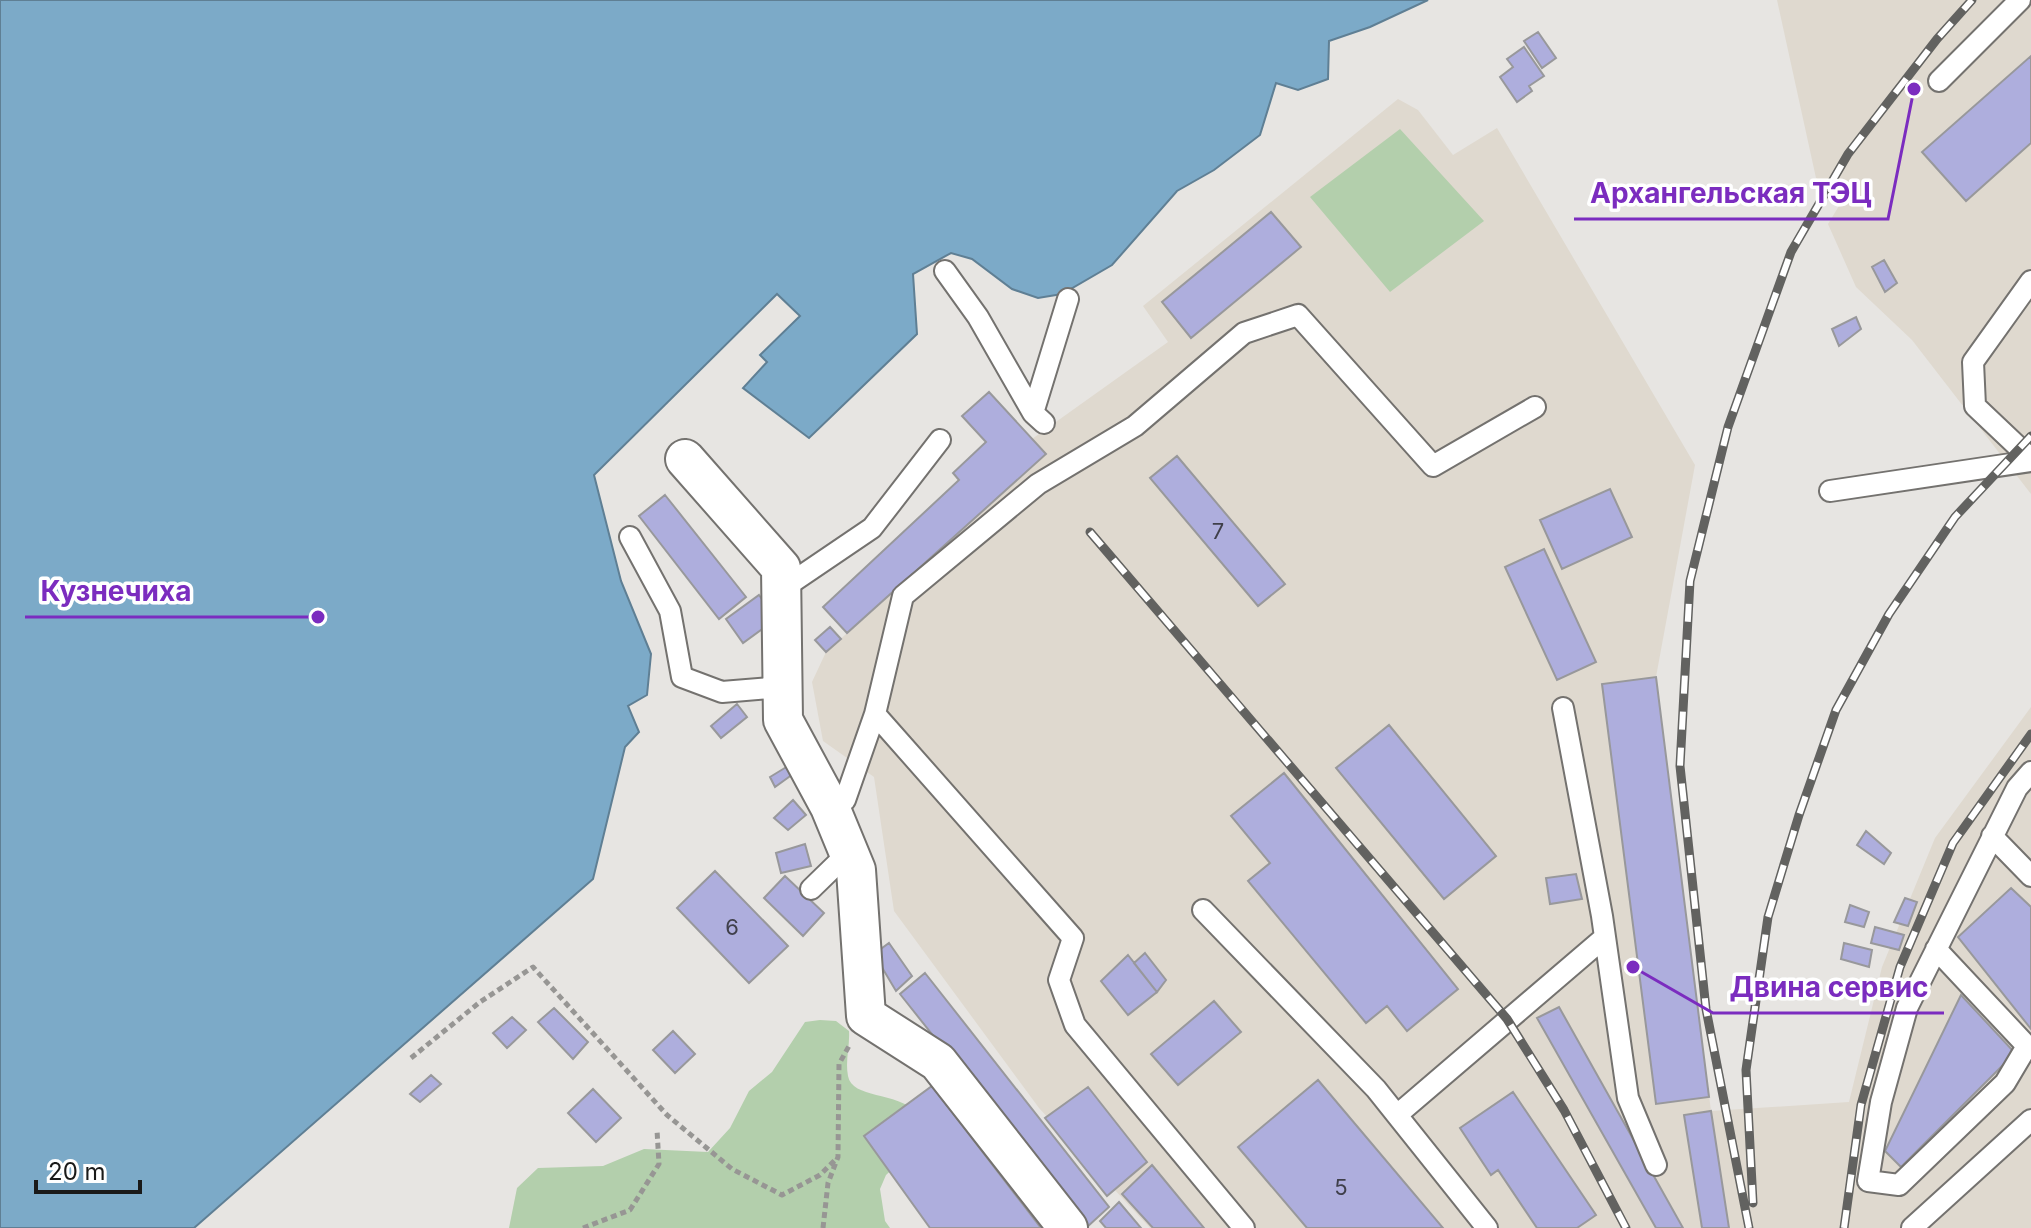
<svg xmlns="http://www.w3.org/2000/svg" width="2031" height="1228" viewBox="0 0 2031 1228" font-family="Inter,sans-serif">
<rect width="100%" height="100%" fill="#e7e5e2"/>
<path fill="#dfd9cf" d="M1777 0H2031V494L1912 340 1856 287 1828 224 1845 196 1816 178Z
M1398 99 1418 110 1453 155 1497 128 1695 465 1656 677 1711 1111 1849 1102 1882 967 1935 838 2031 707V1228H1150L1039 1108 894 911 874 777 823 741 812 682 826 652 1046 455 1032 439 1168 342 1143 306Z"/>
<path fill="#b3cfac" d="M1400 129 1484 221 1390 292 1310 197Z
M820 1020 836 1021 849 1031C850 1046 845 1061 848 1076 852 1099 896 1091 918 1113L898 1164 886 1175 880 1189 885 1221 890 1228H509L517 1188 538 1168 603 1166 644 1149 708 1152 730 1128 749 1091 772 1072 805 1022Z"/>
<path fill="#7caac8" stroke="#5f7f94" stroke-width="2" d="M0 0H1428L1370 27 1329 41 1328 79 1298 90 1276 83 1260 135 1214 170 1177 191 1112 265 1062 294 1038 298 1012 289 972 259 951 253 913 274 917 334 809 438 743 388 767 362 760 355 800 316 777 294 594 475 621 581 651 654 647 695 628 706 639 732 625 747 593 879 194 1228H0Z"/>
<path fill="#aeaedd" stroke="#98989b" stroke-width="2" d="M1538 32 1556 58 1542 68 1524 41Z
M1524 47 1544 76 1529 86 1532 91 1517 102 1500 77 1513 67 1507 59Z
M2031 56V143L1966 201 1922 152Z
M1271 212 1301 247 1191 338 1162 302Z
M1884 260 1897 283 1885 292 1872 267Z
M1856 317 1861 329 1839 346 1832 329Z
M989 392 1046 454 847 633 823 607 959 480 953 473 986 442 962 416Z
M1177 456 1285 584 1258 606 1150 478Z
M1610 489 1632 537 1562 569 1540 520Z
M665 495 746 597 719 619 639 516Z
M1544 549 1596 662 1557 680 1505 567Z
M759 595 776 619 743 643 726 619Z
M830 627 841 639 826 652 815 640Z
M1656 677 1709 1097 1656 1104 1602 684Z
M737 704 747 717 721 738 711 726Z
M1389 725 1496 856 1444 899 1336 768Z
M788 766 793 774 775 787 770 777Z
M1284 773 1458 989 1407 1031 1387 1006 1366 1023 1248 881 1270 863 1231 816Z
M793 800 806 815 788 830 774 818Z
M1866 831 1891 853 1884 864 1857 845Z
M805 844 811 866 781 873 776 853Z
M715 871 788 946 749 983 677 908Z
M1576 874 1582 899 1550 904 1546 878Z
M785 876 824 913 803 936 764 898Z
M2011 888 2031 907V1029L1958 937Z
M1905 898 1917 902 1908 926 1894 922Z
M1850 905 1869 912 1864 927 1845 922Z
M1875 927 1904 935 1899 950 1871 943Z
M889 943 912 976 896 991 874 954Z
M1844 943 1872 950 1869 967 1841 959Z
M1145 953 1166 980 1157 992 1134 963Z
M1128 955 1157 992 1128 1015 1101 981Z
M925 973 1109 1207 1086 1228 900 994Z
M1961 995 2015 1053 1901 1167 1885 1151Z
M1214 1001 1241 1032 1178 1085 1151 1054Z
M1559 1007 1683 1228H1656L1537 1018Z
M554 1008 588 1042 573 1059 538 1022Z
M512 1017 526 1030 507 1048 493 1033Z
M673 1031 695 1054 675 1073 653 1050Z
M431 1075 441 1084 420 1102 410 1094Z
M1318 1080 1443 1228H1307L1238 1147Z
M932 1086 1041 1228H930L864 1136Z
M1088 1087 1147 1162 1107 1196 1045 1118Z
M593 1089 621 1118 596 1142 568 1113Z
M1513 1092 1596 1215 1577 1228H1537L1498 1170 1491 1175 1460 1128Z
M1711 1111 1729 1228H1702L1684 1115Z
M1152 1165 1204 1228H1153L1122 1194Z
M1119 1202 1141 1228H1106L1100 1221Z"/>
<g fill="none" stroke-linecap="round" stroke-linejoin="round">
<defs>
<path id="lane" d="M1939 81 2020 0
M945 271 978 317 1033 413 1044 423
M2031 281 1973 362 1975 406 2031 459
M1033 413 1068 299
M1830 491 2031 461
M630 537 670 611 682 677 722 692 781 687
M782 589 872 528 940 440
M1563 708 1602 916 1628 1098 1656 1165
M830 807 845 800 875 714
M1992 836 2031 876
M811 889 849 852
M1203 910 1376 1089 1487 1228
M1936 949 2027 1046 2005 1083 1899 1185 1868 1181 1881 1102 1907 1008 2017 788 2031 772
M1397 1115 1605 937
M1244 1228 1075 1025 1059 980 1073 938 875 714 903 596 1038 484 1135 426 1244 333 1298 315 1433 466 1535 407
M1912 1228 2031 1120"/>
<path id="street" d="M685 459 781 568 783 720 830 807 856 870 866 1016 938 1062 1068 1228"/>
</defs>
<use href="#lane" stroke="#74726f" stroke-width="24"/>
<use href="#street" stroke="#74726f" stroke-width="42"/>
<path stroke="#979694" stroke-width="5" stroke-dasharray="6 4" stroke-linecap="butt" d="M411 1058 480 1002 533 967 667 1115 732 1169 782 1195 820 1175 838 1157
M583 1228 630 1210 659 1164 657 1130
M823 1228 828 1183 838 1157 839 1064 849 1046"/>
<use href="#lane" stroke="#fff" stroke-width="20"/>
<use href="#street" stroke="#fff" stroke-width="38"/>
<defs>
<path id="rail" d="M1090 532 1507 1019 1564 1110 1626 1228
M1753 1203 1746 1070 1768 917 1799 815 1836 710 1889 614 1955 517 2031 436
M1749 1228 1706 1009 1680 766 1690 581 1728 427 1791 252 1848 154 1937 39 1972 0
M1844 1228 1861 1105 1900 967 1953 843 2031 734"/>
</defs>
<use href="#rail" stroke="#626260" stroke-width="9"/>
<use href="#rail" stroke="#fff" stroke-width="6" stroke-dasharray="18" stroke-linecap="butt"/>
</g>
<g text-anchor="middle" stroke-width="7" stroke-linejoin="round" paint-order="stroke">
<g font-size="22" fill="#3f3f4a">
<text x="1218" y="539">7</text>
<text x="732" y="935">6</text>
<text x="1341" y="1195">5</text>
</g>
</g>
<path fill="none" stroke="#7b2cbf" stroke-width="3" d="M1914 89L1888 219H1574M318 617L208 617H25M1633 967L1713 1013H1944"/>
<g fill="#7b2cbf" stroke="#fff" stroke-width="3">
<circle cx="1914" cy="89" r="8"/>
<circle cx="318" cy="617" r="8"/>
<circle cx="1633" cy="967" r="8"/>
</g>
<g font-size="28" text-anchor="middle" font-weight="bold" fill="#7b2cbf" stroke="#fff" stroke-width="7" stroke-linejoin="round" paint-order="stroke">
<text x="1731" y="203">Архангельская ТЭЦ</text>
<text x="116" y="601">Кузнечиха</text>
<text x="1829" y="997">Двина сервис</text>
</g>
<path d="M36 1180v12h104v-12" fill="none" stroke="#1a1a19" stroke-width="4"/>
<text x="48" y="1180" font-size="24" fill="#1a1a19" stroke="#ffffff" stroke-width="6" paint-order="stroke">20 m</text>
</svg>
